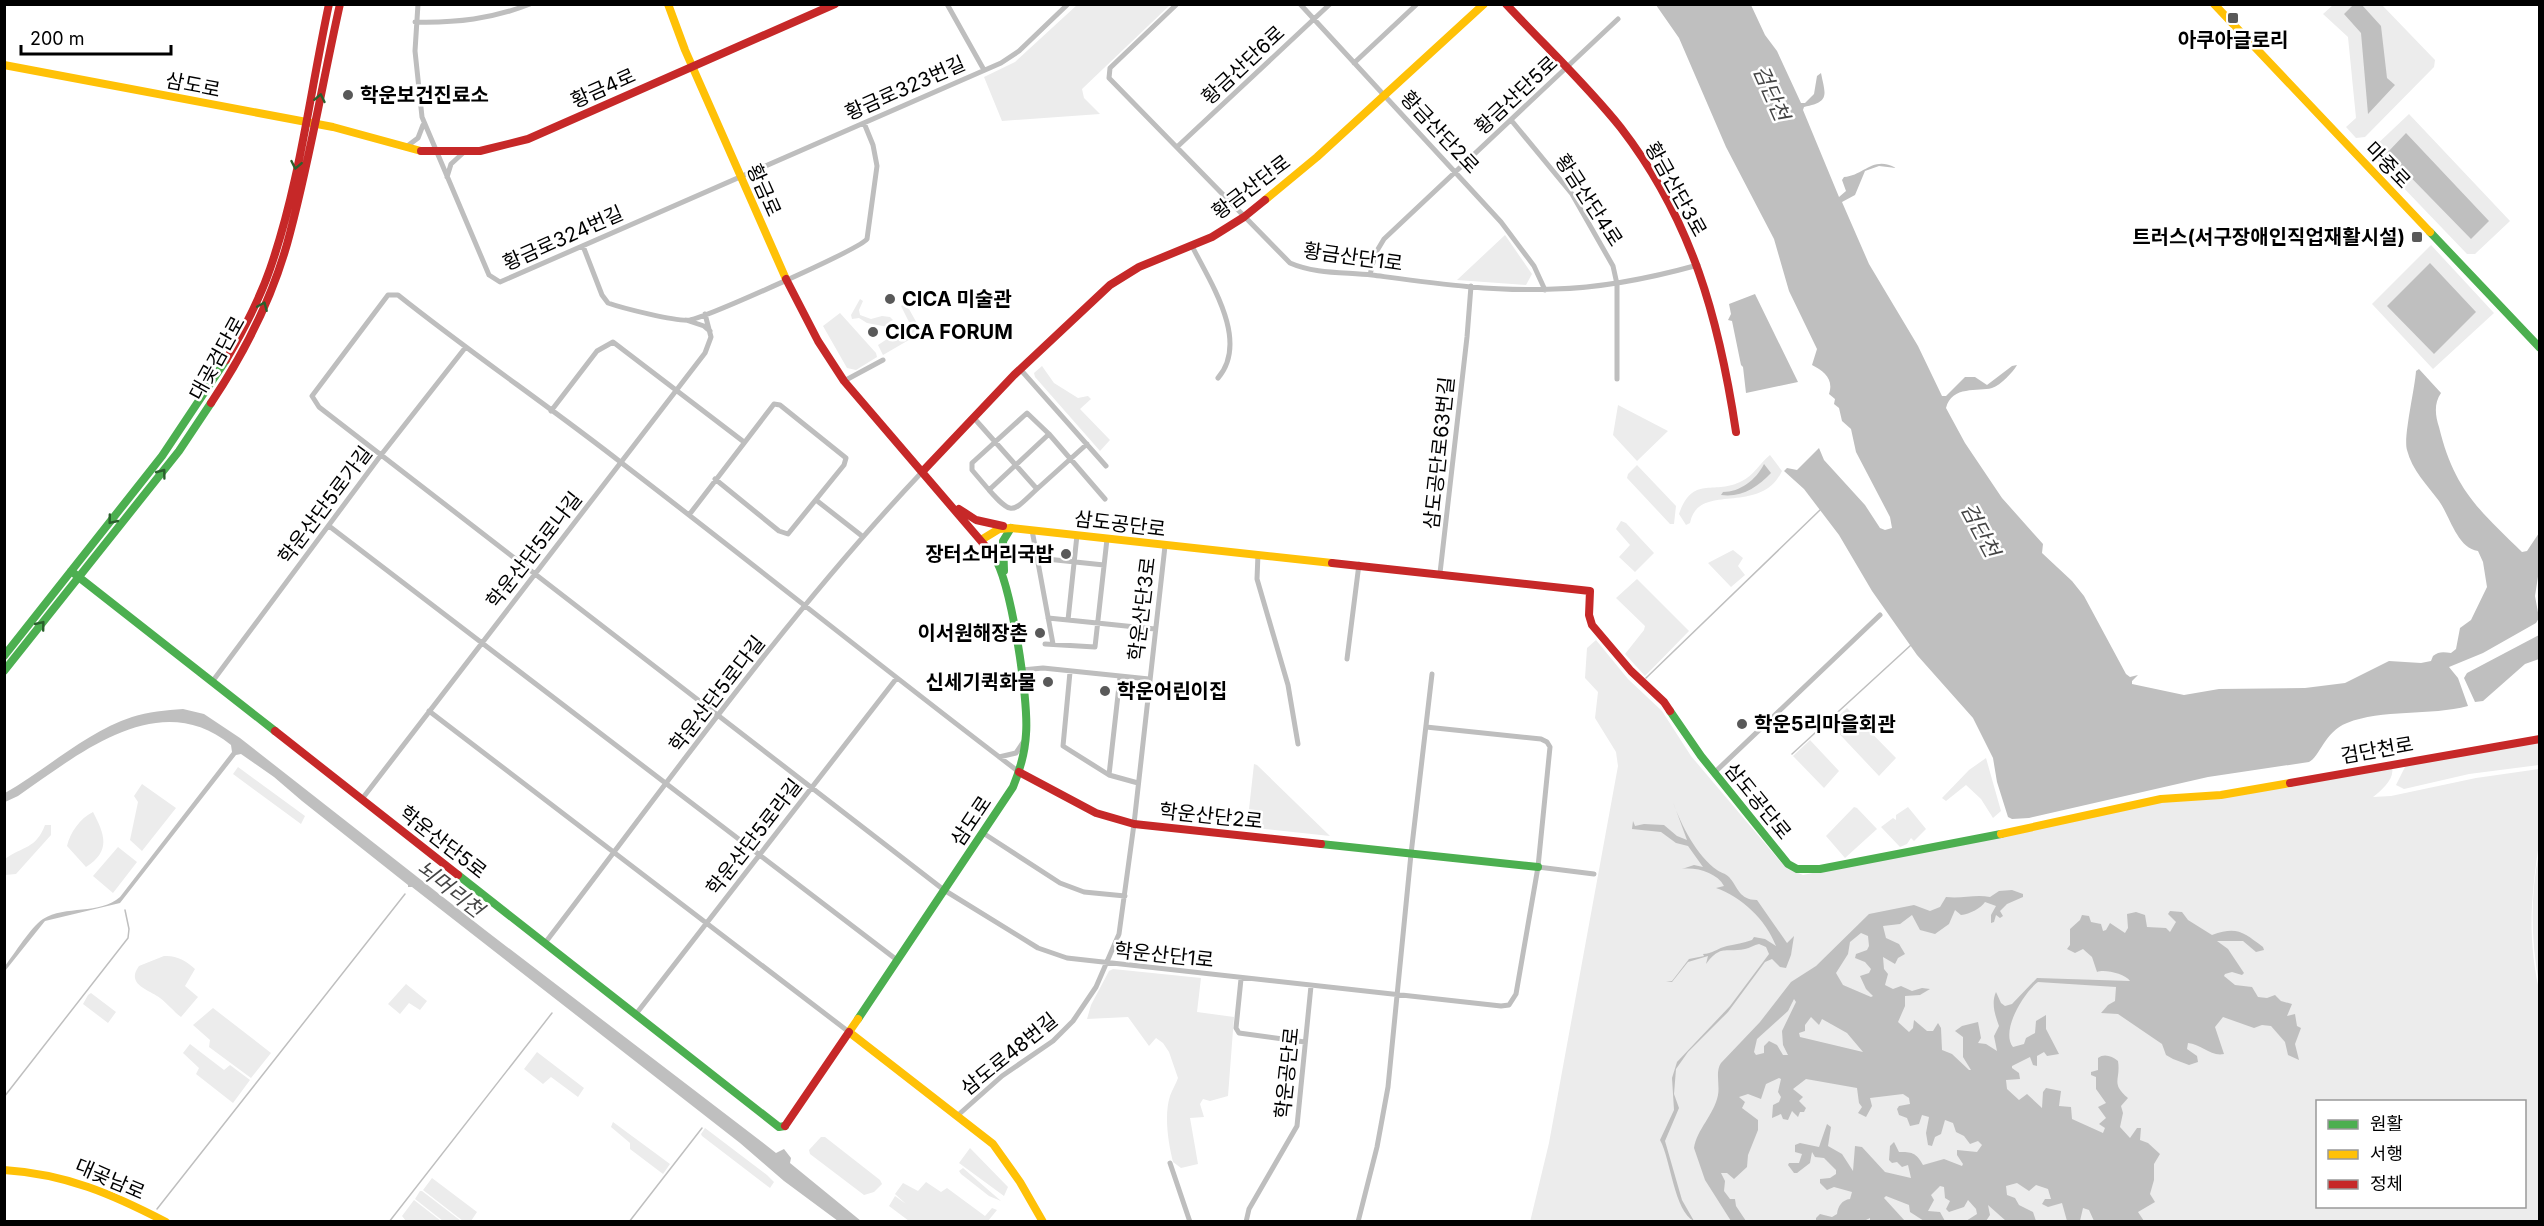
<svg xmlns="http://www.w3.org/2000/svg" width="2544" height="1226" viewBox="0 0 2544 1226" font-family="Inter,'Noto Sans KR',sans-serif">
<rect width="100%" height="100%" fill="#fff"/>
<path fill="#ececec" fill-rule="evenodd" d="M1077 5H1170L1082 89 1084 98 1100 114 1002 121 984 77 1015 62Z
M2333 5H2382L2435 60 2434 67 2365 137 2356 138 2346 127 2356 118 2348 37 2323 14Z
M2409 114 2510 221 2475 254H2467L2373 156V148Z
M1505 235 1532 274 1526 285 1457 280Z
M2431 245 2494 313 2433 369 2372 304Z
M860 299 863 301 859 310 860 315 871 319 882 316 890 317 893 320 889 322 888 327 867 323 859 318 852 319 851 315Z
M903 305 909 309 919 327 912 334 914 337 883 355 878 345 910 324 901 306Z
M840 313 876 353 877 357 856 370 847 368 823 326Z
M1042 366 1054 383 1078 398 1088 396 1091 399 1080 409 1110 440 1100 451 1035 377 1034 373Z
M1618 405 1668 431 1637 461 1613 435Z
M1770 455 1782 471C1760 517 1698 481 1690 523L1686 525 1679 514C1693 474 1714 496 1742 481 1753 476 1760 463 1770 455Z
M1637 465 1676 506 1674 524H1670L1627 478 1628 474Z
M1621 521 1626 523 1654 553 1635 572 1619 557 1630 545 1616 529Z
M1733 550 1743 558 1738 566 1745 575 1731 587 1708 563Z
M1637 579 1689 631 1645 676 1625 654 1644 630 1645 626 1616 598Z
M1596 640 1628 679 1662 711 1691 756 1779 860 1788 869 1803 875 2168 801 2392 767C2395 779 2382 790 2373 797L2391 796 2476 778 2539 769C2539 793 2543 819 2539 843 2531 899 2527 938 2540 994L2539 1221 1530 1222 1549 1143 1618 766 1616 752 1595 718 1598 692 1585 678 1587 648ZM2318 1102H2524V1206H2318Z
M1847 708 1896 758 1879 776 1830 724Z
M1810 740 1839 771 1824 788 1793 756Z
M2539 741V765L2469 774 2404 789 2396 785 2406 765Z
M1986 758 2001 811 1993 818 1981 799 1966 785 1946 801 1942 798 1969 770Z
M1254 764 1257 765 1330 836 1247 827Z
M238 767 305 816 301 824 233 774Z
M142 784 176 808 142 851 130 840 138 802 134 796Z
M1854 807 1857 808 1877 829 1845 858 1826 836Z
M1908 807 1926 829 1914 841 1911 838 1907 844 1900 847 1881 827 1893 818 1896 820V815Z
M93 812C105 835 111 851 86 867L67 846C70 833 80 818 93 812Z
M45 825H51V835L16 874 5 875V859C23 846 36 849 45 825Z
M118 847 137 862 113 893 93 876Z
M2539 853V983C2531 941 2530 895 2539 853Z
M164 956C176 955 187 961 195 969L185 986 198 997 181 1017C174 1012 167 1003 160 998 150 990 125 985 139 966Z
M1113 969 1201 978 1197 1012 1234 1017 1228 1096 1210 1101 1203 1099 1200 1104 1204 1117 1190 1118 1198 1164 1181 1168 1173 1162C1168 1142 1164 1115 1170 1096 1172 1090 1176 1084 1178 1078L1169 1052 1163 1043 1156 1038 1149 1046 1128 1017 1087 1019 1091 1005 1109 971Z
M406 984 427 1001 420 1010 409 1003 400 1014 388 1004Z
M91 993 116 1012 108 1023 83 1004 88 995Z
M213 1008 271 1053 251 1078 209 1047 210 1040 193 1025Z
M190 1044 224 1070 230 1065 250 1080 233 1103 196 1074 199 1068 183 1053Z
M537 1052 584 1088 578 1097 551 1077 543 1084 524 1069Z
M613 1122 670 1164 663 1174 630 1149V1143L611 1127Z
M705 1128 767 1175 774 1182 770 1188 702 1136 701 1134Z
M821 1137H825L880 1180 882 1184 874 1192 864 1195 810 1154 809 1150Z
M970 1148 1008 1187 1004 1196 959 1163Z
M963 1168 1001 1201 989 1196 961 1174 959 1171Z
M432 1178 477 1212 471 1221H463L423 1190Z
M926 1182 941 1192 947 1188 985 1216 992 1208 997 1210 988 1221 947 1222 944 1220 943 1221H909L889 1206 895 1196 906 1204 895 1194 903 1183 918 1191Z
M420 1191H422L461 1221H443L415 1199Z
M414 1200 441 1221H406L402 1216Z"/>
<path fill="#bfbfbf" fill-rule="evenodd" d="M2354 4 2362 5 2381 26 2387 78 2395 85 2368 114 2361 33 2344 14Z
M1656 5H1751L1765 35 1777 51 1801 103H1805L1814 94 1817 76 1821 73C1825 94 1831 102 1804 107L1803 110 1839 197 1846 191 1842 180 1844 177C1865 175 1873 155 1896 168L1879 166 1865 171 1855 195 1842 202 1869 264 1918 346 1942 396H1946L1965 377H1975L1987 385 2012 366 2017 365C2013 372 2001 385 1992 388 1978 392 1952 385 1946 408L1965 443 2002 498 2043 544 2042 553 2072 581 2084 596 2126 674 2130 677 2138 675 2132 681V684L2184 695 2219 689 2305 688 2345 683 2389 661 2421 663 2431 661 2433 656C2439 651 2444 652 2451 653L2456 649 2460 628 2471 620 2487 587 2483 562 2478 551C2457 548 2450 516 2439 501 2427 485 2412 470 2407 450 2403 438 2415 388 2416 371L2419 369 2441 393C2434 403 2435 415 2439 427 2454 489 2478 509 2522 552L2527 551 2539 533V570L2535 596 2539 618 2536 623 2483 653 2449 667 2458 678 2468 706C2431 716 2381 709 2347 723 2324 732 2320 757 2309 762L2208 777 2029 818 2012 819 2008 817 1997 782 1993 758 1973 718 1917 655 1872 591 1839 535 1804 489 1784 471 1787 468 1797 470 1819 448 1824 460 1865 505 1880 528 1885 530 1892 528 1890 517 1856 452 1851 429 1842 421 1839 408 1834 404 1835 399 1829 394C1834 379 1824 371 1812 365L1817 349 1789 291 1774 239 1726 147 1679 38Z
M2406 133 2489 221 2471 239 2387 153Z
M2430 263 2476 312 2434 354 2387 306Z
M1755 294 1798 382 1746 393 1743 367 1741 365 1732 321 1728 320 1731 314 1729 304Z
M1764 464 1771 473C1758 487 1741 498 1721 495L1723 492C1740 492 1756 480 1764 464Z
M2539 635V659L2525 664 2483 701 2475 702 2464 678 2467 673Z
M183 709 204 714 240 738 485 930 762 1142 776 1153 784 1149 791 1158 790 1163 861 1221H838L784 1181 740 1143 412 887H408V885L302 801 274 777 241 754 236 755 120 903 45 921 5 971V966C15 953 30 928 43 919 65 905 100 915 120 897L232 752 231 745C159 686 79 754 18 796L5 802V793C46 770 86 732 132 717 148 712 166 710 183 709Z
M1673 802C1681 825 1697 856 1717 870 1721 873 1725 873 1729 877 1738 887 1739 900 1757 900L1787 943 1794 936 1791 955 1786 968 1780 967 1772 959 1765 962 1728 1012 1688 1052 1676 1069 1674 1094 1679 1108 1665 1141 1682 1200 1694 1221C1674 1211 1671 1160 1660 1140L1674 1110 1672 1078 1677 1062 1730 1006 1769 954 1766 947 1759 944C1754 945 1750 948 1745 949 1725 953 1721 944 1706 964L1708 956 1688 962 1672 982H1666L1672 981 1689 959 1704 956 1703 954C1712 954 1718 948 1727 946 1736 944 1743 943 1752 940L1754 937 1765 939 1776 946C1766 920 1742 897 1716 888L1724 886C1717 873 1697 867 1682 869L1694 865 1703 867 1688 846 1676 843 1661 832 1632 829 1633 821 1635 826 1644 824 1664 825 1677 836 1687 840Z
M2012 890 2023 894V897L2007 904 2000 911 2003 916 2000 918 1996 915 1994 922 1991 923V915L1996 906 1985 902C1981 908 1970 914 1961 915L1955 910 1949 924 1935 934 1920 930 1912 915 1900 924 1883 926 1886 938 1899 944 1905 954 1898 958 1895 964 1883 957 1884 969 1888 974 1885 985 1893 989 1901 986 1912 991 1922 988 1930 989 1920 995 1905 996V1006L1898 1022 1909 1032 1913 1028 1914 1020 1927 1031H1933L1938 1023 1941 1028 1942 1050 1952 1054 1969 1070H1971L1963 1057V1037L1955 1031 1962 1026 1978 1022 1981 1038 1978 1043 1986 1044 1997 1051 1994 1036 1999 1026C1995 1015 1991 1003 1996 992L2001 1003 2005 1006 2012 1004 2037 978 2130 981C2125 974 2105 969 2097 972L2092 957 2083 949 2075 953 2067 949 2070 945V929L2080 920 2082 915 2089 916 2091 922 2101 924 2103 931 2106 930 2110 923 2125 933 2128 928 2127 914 2136 912 2145 915 2147 927 2166 928 2170 932 2176 922 2168 914 2170 911 2182 912 2188 920 2212 935C2237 926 2243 932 2263 947L2264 950 2256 952 2243 941H2217L2228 949 2244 973 2242 975 2232 972 2225 974 2224 976 2235 985 2252 987 2258 997 2267 998 2275 995 2281 1001 2292 1004 2287 1016 2295 1014 2297 1026 2301 1028 2295 1044 2299 1060 2288 1055 2285 1042 2271 1026 2262 1025 2254 1028 2223 1017 2215 1027 2224 1054C2211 1057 2201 1044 2188 1043L2187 1049 2197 1056 2198 1062 2189 1065 2173 1059 2166 1055 2162 1044 2118 1014 2101 1013 2108 1005 2115 1001 2116 987 2038 982C2024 992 2000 1031 2013 1047L2024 1044 2026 1038 2035 1033 2036 1021 2046 1015V1029L2059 1054 2047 1056 2044 1052 2037 1056V1066L2033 1065 2030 1057 2012 1066V1068L2019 1073 2020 1079 2006 1080 2007 1089 2019 1100 2027 1094 2042 1108 2043 1092 2046 1088 2061 1091 2059 1106 2071 1107 2072 1119 2103 1133 2105 1128 2099 1124 2106 1118 2098 1107 2106 1103 2096 1089V1077L2091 1075V1072L2098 1070V1058C2104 1053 2112 1056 2118 1061 2121 1080 2110 1083 2128 1098L2121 1106 2123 1113 2120 1127 2130 1138 2137 1128H2141L2140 1140 2148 1143 2160 1154 2154 1164V1180L2150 1194 2155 1202 2138 1212 2144 1221H2094L2089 1210 2083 1208 2080 1221H2067L2062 1203 2048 1207 2042 1204 2045 1199H2051L2048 1189 2036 1185 2029 1191 2017 1183 2006 1186 2007 1195 2015 1198 2019 1205 2033 1212 2036 1221H2006L1988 1205 1990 1215 1986 1221H1966L1977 1214 1976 1209 1968 1200 1964 1207 1949 1212 1946 1209 1950 1201 1945 1198 1944 1187 1940 1186 1931 1195 1934 1200 1928 1211 1940 1212 1945 1221H1924L1910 1212 1909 1205 1886 1196 1884 1198 1905 1221H1870V1218L1864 1221H1816V1218L1820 1214 1832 1217 1837 1214C1838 1206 1842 1200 1850 1199L1852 1192 1834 1187 1827 1190 1820 1183V1179L1830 1178 1836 1174V1170L1824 1158 1815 1157 1812 1152 1810 1163 1797 1173H1794L1788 1165 1789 1163H1799L1802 1154 1795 1152V1145L1800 1143 1819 1147 1827 1124 1831 1127 1828 1146 1842 1154 1853 1171 1855 1146 1862 1147 1885 1172 1911 1178 1908 1165 1902 1167 1897 1162 1892 1163 1889 1160 1890 1146 1894 1142 1899 1152C1911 1152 1916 1152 1923 1165L1944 1159 1962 1166 1963 1164 1957 1155V1150L1977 1152 1982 1145 1978 1141 1970 1144 1964 1136 1956 1132 1953 1123 1945 1120 1941 1134 1935 1137 1932 1146 1928 1145 1926 1133 1929 1117 1922 1115 1919 1124 1910 1126 1907 1118 1899 1115 1897 1109 1899 1106 1910 1104 1909 1098 1903 1094 1870 1098 1872 1106 1866 1117 1858 1113 1862 1107 1859 1103 1857 1088 1806 1079 1793 1089 1803 1097 1799 1101 1806 1108 1804 1112H1800L1798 1117 1792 1111 1788 1120 1783 1119 1781 1114 1772 1118 1773 1105 1779 1102 1781 1097 1778 1092 1781 1079 1779 1078 1766 1084 1761 1099 1748 1094 1739 1097 1745 1102 1742 1108 1758 1120V1130L1748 1155 1747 1167 1734 1179 1727 1173H1721L1725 1181 1724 1191 1730 1199H1735L1736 1206 1746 1221H1731L1705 1180 1694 1148C1697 1129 1714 1115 1718 1095 1720 1084 1715 1072 1721 1063L1760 1022 1791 982 1816 966 1869 914 1914 905 1930 911 1940 907 1946 897C1962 899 1975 894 1990 897L1999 891ZM1861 933 1868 936 1869 946 1867 950 1856 954 1855 958 1865 962 1871 969 1869 973 1860 976 1866 989 1873 996 1871 997 1843 985 1836 973 1848 954 1850 942ZM1794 999 1796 1002 1782 1031 1783 1045 1788 1055H1783L1777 1045 1769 1041 1764 1046V1053L1756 1055 1754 1052 1757 1039 1788 1011ZM1811 1017 1819 1025 1822 1019 1847 1033 1863 1052 1800 1037 1799 1033 1805 1031V1025Z"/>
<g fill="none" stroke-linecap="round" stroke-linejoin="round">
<path stroke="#bfbfbf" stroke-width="1.5" d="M1646 678 1820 510
M1792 754 1911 645
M4 1097 128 938 129 929 125 910
M157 1209 405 894
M389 1222 552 1013
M629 1222 702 1128"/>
<path stroke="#bebebe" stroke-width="5" d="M418 4 415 51 422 117 489 275 500 282 1001 63 1019 51 1068 4
M947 4 984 70
M1177 4 1110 68 1109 78 1290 263C1315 274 1345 272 1372 275 1432 283 1493 292 1554 289 1603 288 1651 278 1698 265
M1300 4 1501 222 1534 266 1545 290
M415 22C456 23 492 19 530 4
M1354 63 1417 4
M1511 120 1572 194 1613 266 1617 284V379
M406 147 418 138 423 125
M1177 147 1330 4
M447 177 451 164 463 153
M583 246 602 295 608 303C622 308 677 322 690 320 709 316 858 250 867 239L877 166 873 145 864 123
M1192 246C1210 282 1250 341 1218 378
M1370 275 1375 254 1384 239 1618 19
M686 320 704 326 710 331
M1020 369 1106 466
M844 381 883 360
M551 411 597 351 613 342 744 442
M1027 413 1049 434 989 490 972 470V463Z
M973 417 1037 489 1087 444
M1049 434 1105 499
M989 490C1013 517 1012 512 1037 489
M816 500 862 536
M689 515 774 404 780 405 846 458 844 465 788 534 779 531 715 479
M329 526 897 960
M1032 530 1053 644
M1077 535 1068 620 1155 629
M1258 554 1257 579 1288 685 1298 744
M1037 558 1104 565
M1440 573 1467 337 1471 286
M1048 618 1068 620
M1045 644 1095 647 1107 539
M1347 659 1359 564
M1022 670 1043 668 1149 679
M1070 672 1063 746 1109 775 1138 783
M212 682 381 455 465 348
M429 711 849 1032
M999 757 1016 753 1024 741
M1019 772C886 671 756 566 623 464 549 406 472 354 398 295H388L312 396 319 407 944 890 1038 948 1067 958 1501 1006 1509 1005 1516 994 1538 867 1550 747 1547 742 1541 739 1426 727
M1714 773 1880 615
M1109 775 1120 677
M362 799 705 353 711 337 705 314
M983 833 1060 883 1084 892 1125 896
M1538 867 1594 874
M545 943C667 784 784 618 922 472
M1241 979 1236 1028 1239 1033 1305 1042
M636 1014 896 679
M957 1116 1002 1076 1053 1041 1073 1021 1096 987 1119 934 1134 824 1165 546
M1170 1163 1190 1222
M1246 1222 1249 1209 1297 1126 1311 986
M1358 1222 1377 1147 1388 1087 1411 854 1432 674"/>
<path stroke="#4caf50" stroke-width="8" d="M2430 232 2540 348
M71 571 275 731
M1004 571 1003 541 1011 528
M4 656 162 456 226 360
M4 671 179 451 211 403
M1670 711 1701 756 1788 864 1797 869H1820L2001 834
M1321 844 1538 867
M458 875 779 1127 785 1126
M858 1019 1013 787C1020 770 1025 753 1026 734 1029 700 1011 580 993 555"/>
<path stroke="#ffc107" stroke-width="8" d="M668 4 685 50 786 279
M2214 4 2430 232
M4 65 333 127 421 151
M1265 200 1317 157 1484 4
M981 540 999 529 1011 528 1332 563
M2001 834 2161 799 2221 795 2290 783
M858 1019 849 1032 993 1144 1020 1182 1043 1222
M4 1170C66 1174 112 1194 166 1222"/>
<path stroke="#c62828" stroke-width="8" d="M1506 4C1544 45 1586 84 1621 128 1692 220 1719 319 1736 432
M421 151H480L528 139 835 4
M786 279 818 341 844 381 993 555
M226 360C243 331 259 301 270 269 300 183 310 92 329 4
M211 403C245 352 275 292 290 233 310 158 323 80 340 4
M922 472 1014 375 1110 285 1139 267 1212 237 1244 217 1265 200
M959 509 976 520 1003 526
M1332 563 1590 591 1589 615 1592 625 1631 671 1664 702 1670 711
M275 731 458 875
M1019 772 1096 813 1134 824 1321 844
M2290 783 2540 739
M785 1126 849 1032"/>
</g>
<defs><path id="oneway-chevron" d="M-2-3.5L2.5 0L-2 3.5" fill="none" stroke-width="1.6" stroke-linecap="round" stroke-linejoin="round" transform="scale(1.5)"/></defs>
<g stroke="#2a602c">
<use href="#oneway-chevron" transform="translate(320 98) rotate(-78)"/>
<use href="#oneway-chevron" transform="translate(296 165) rotate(101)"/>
<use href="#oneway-chevron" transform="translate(263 306) rotate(-67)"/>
<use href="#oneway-chevron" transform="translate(162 473) rotate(-53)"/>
<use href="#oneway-chevron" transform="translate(112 520) rotate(129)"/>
<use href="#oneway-chevron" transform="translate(41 625) rotate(-51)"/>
</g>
<g fill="#595959" stroke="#fff" stroke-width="2">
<rect x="2227" y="12" width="12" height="12" rx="3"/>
<circle cx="348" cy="95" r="6"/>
<rect x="2411" y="231" width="12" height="12" rx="3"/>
<circle cx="890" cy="299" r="6"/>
<circle cx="873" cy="332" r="6"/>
<circle cx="1066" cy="554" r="6"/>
<circle cx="1040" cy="633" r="6"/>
<circle cx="1048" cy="682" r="6"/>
<circle cx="1105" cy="691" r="6"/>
<circle cx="1742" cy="724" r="6"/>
</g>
<g text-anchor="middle" stroke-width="5" stroke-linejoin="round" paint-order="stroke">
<g font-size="20" font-weight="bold" fill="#000" stroke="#fff" text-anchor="start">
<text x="2233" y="47" text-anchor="middle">아쿠아글로리</text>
<text x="360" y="102">학운보건진료소</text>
<text x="2405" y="244" text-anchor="end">트러스(서구장애인직업재활시설)</text>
<text x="902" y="306">CICA 미술관</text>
<text x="885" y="339">CICA FORUM</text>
<text x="1054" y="561" text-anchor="end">장터소머리국밥</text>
<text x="1028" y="640" text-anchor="end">이서원해장촌</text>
<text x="1036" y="689" text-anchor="end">신세기퀵화물</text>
<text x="1117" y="698">학운어린이집</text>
<text x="1754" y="731">학운5리마을회관</text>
</g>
<g font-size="20" fill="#000" stroke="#fff">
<text transform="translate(1243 65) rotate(-43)" y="7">황금산단6로</text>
<text transform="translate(193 85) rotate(11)" y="7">삼도로</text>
<text transform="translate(603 88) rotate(-24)" y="7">황금4로</text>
<text transform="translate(905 88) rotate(-24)" y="7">황금로323번길</text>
<text transform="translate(1516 95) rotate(-43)" y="7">황금산단5로</text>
<text transform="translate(1440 132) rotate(47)" y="7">황금산단2로</text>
<text transform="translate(2388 165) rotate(46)" y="7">마중로</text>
<text transform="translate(1251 187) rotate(-37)" y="7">황금산단로</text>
<text transform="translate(1676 189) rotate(61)" y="7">황금산단3로</text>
<text transform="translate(764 190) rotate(66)" y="7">황금로</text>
<text transform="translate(1589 200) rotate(57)" y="7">황금산단4로</text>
<text transform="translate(563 238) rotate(-24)" y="7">황금로324번길</text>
<text transform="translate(1353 257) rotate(8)" y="7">황금산단1로</text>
<text transform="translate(217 358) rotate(-61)" y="7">대곶검단로</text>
<text transform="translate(1439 453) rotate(-84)" y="7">삼도공단로63번길</text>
<text transform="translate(325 505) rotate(-53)" y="7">학운산단5로가길</text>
<text transform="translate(1120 524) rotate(7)" y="7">삼도공단로</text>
<text transform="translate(534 550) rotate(-52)" y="7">학운산단5로나길</text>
<text transform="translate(1142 609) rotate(-83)" y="7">학운산단3로</text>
<text transform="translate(717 694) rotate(-52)" y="7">학운산단5로다길</text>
<text transform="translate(2377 750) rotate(-10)" y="7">검단천로</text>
<text transform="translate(1758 801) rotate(51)" y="7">삼도공단로</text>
<text transform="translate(1211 816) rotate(6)" y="7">학운산단2로</text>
<text transform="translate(971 821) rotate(-56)" y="7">삼도로</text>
<text transform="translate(754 837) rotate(-52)" y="7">학운산단5로라길</text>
<text transform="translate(443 842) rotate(38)" y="7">학운산단5로</text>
<text transform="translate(1164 955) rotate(6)" y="7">학운산단1로</text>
<text transform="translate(1009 1054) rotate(-39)" y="7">삼도로48번길</text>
<text transform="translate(1287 1073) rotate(-84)" y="7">학운공단로</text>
<text transform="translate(110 1179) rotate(23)" y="7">대곶남로</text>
</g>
<g font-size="21" font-style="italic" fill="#444" stroke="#fff">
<text transform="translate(1771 93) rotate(66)" y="7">검단천</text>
<text transform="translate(1980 530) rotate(62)" y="7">검단천</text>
<text transform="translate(450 889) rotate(38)" y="7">뇌머리천</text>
</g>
</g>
<rect width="2544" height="1226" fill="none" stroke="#000000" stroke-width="12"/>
<rect x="2316" y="1100" width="210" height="108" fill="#ffffff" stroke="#999999" stroke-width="1.5"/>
<rect x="2328" y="1120" width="30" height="9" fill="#4caf50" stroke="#999999" stroke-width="1.5"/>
<text x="2370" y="1130" font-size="18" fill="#000000">원활</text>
<rect x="2328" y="1150" width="30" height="9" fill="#ffc107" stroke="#999999" stroke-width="1.5"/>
<text x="2370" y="1160" font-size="18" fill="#000000">서행</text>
<rect x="2328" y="1180" width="30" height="9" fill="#c62828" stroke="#999999" stroke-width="1.5"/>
<text x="2370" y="1190" font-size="18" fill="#000000">정체</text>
<path d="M21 45v9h150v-9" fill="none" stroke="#000000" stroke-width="3"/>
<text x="30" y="45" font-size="18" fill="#000000" stroke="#ffffff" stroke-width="4.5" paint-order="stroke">200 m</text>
</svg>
